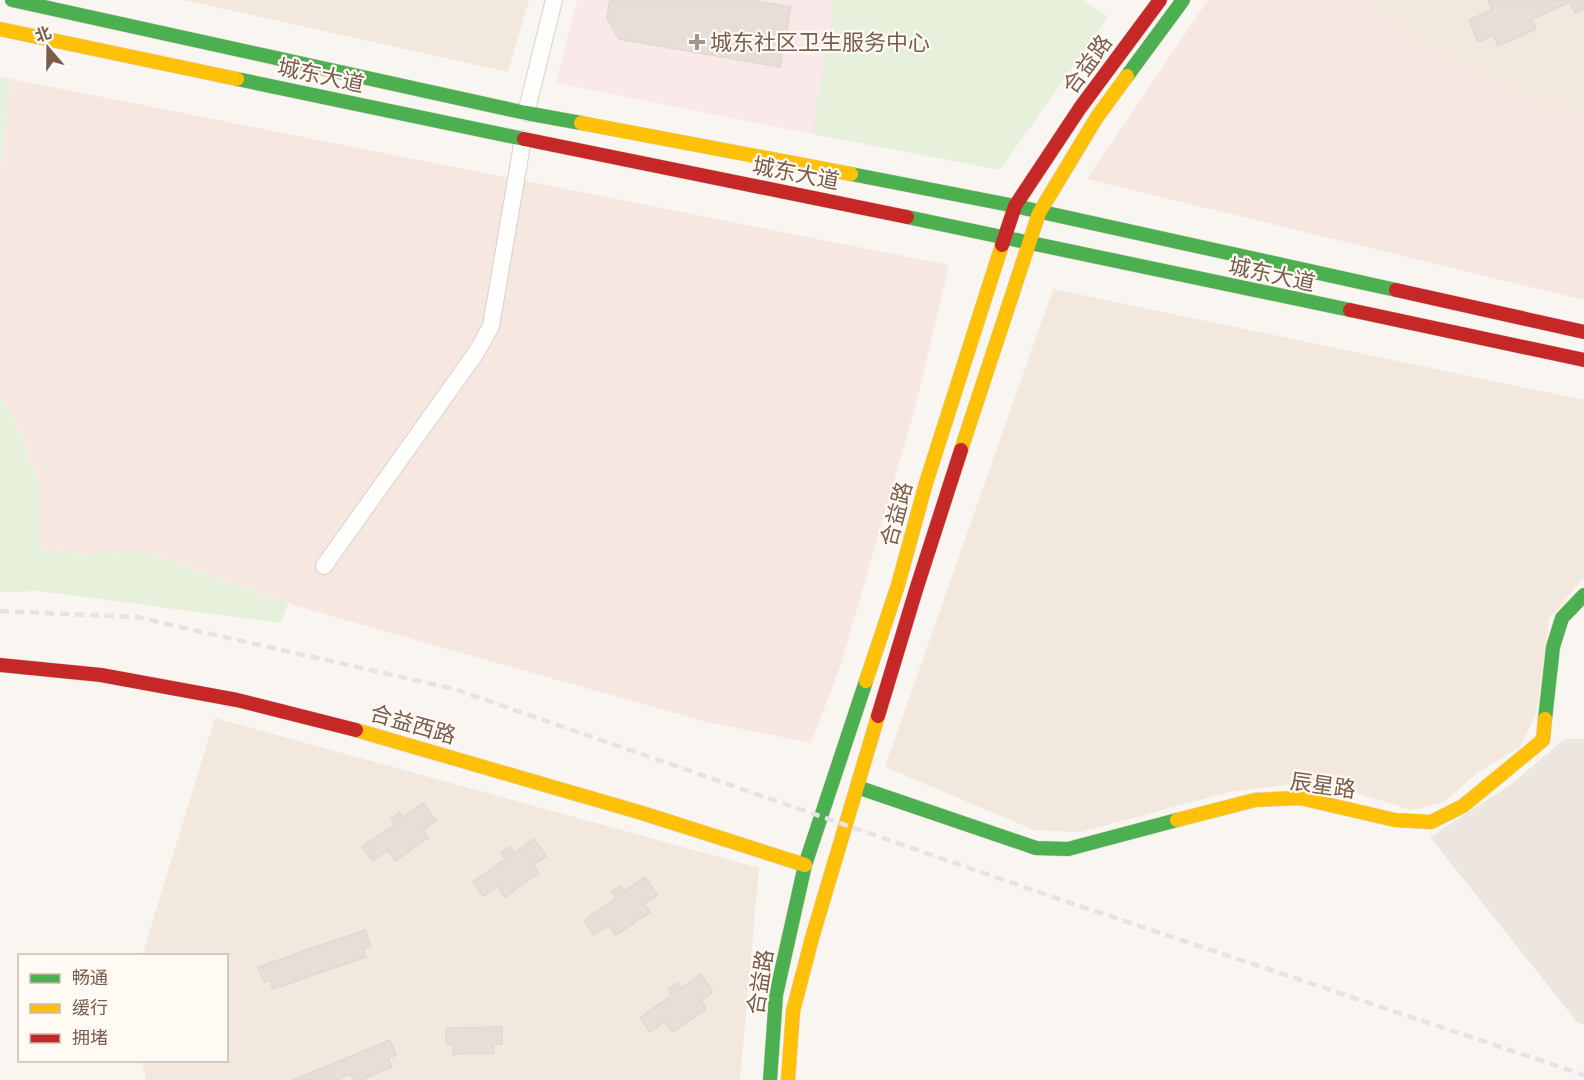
<svg xmlns="http://www.w3.org/2000/svg" width="1584" height="1080" viewBox="0 0 1584 1080" font-family="Figtree,'Noto Sans SC',sans-serif">
<rect width="100%" height="100%" fill="#f9f5f0"/>
<path fill="#f2e8de" d="M184 0H529L508 72Z
M1365 0H1584V117L1571 114 1418 44Z
M1053 289 1584 400V577L1549 619 1537 711 1520 747 1478 772 1444 802 1412 810 1317 781 1229 792 1081 832 1034 830 885 767Z
M215 718 759 868 740 1080H146L142 1061 226 1060V956H142Z"/>
<path fill="#f6e8e1" d="M1208 0H1365L1418 44 1571 114 1584 117V300L1087 179Z
M11 79 949 265 915 408 841 664 811 743 707 722 359 624 288 603 144 551 80 554 42 548 38 482 22 434 0 397V174Z"/>
<path fill="#ede5e0" d="M1564 739H1584V1025L1577 1022 1430 837 1512 784Z"/>
<path fill="#fae9e9" d="M577 0H834L812 134 556 83Z"/>
<path fill="#e7f0db" d="M834 0H1083L1108 17 1000 170 812 134Z
M0 77 11 79 0 174Z
M0 397 22 434 38 482 42 548 80 554 144 551 288 603 281 623 39 591 0 592Z"/>
<path fill="#e6ded7" stroke="#e2d8d2" stroke-width="1.5" d="M610 0H751L791 7 780 67 619 39 607 18Z
M1488 0H1584V9L1575 13 1570 2 1532 19 1536 29 1498 46 1493 35 1478 42 1469 20 1492 10Z
M423 803 436 820 423 830 428 838 395 861 387 850 373 861 362 847 395 824 391 818 400 812 403 817Z
M534 839 546 856 533 865 539 873 505 897 498 886 483 896 473 882 505 859 501 853 510 847 514 853Z
M645 877 657 895 644 904 650 912 616 935 609 925 594 935 584 921 616 898 612 892 621 886 625 891Z
M365 930 371 946 363 949 366 957 273 989 270 980 264 982 258 967Z
M701 974 713 992 701 1001 706 1009 673 1032 665 1022 650 1032 640 1018 672 995 668 989 678 983 681 988Z
M502 1027V1044H493L494 1053 453 1054V1044H446V1028Z
M390 1040 396 1055 388 1059 392 1067 361 1080H353L351 1074 336 1080H293Z"/>
<g fill="none" stroke-linecap="round" stroke-linejoin="round">
<defs>
<path id="street" d="M526 113 554 0
M324 566 476 353 491 326 523 139"/>
<path id="fast" d="M12 0 526 113 581 123
M1127 76 1183 0
M237 79 524 139
M851 174 1015 206 1396 290
M907 217 1350 310
M1545 719 1553 647 1562 618 1584 595
M857 787 1036 848 1068 849 1177 820
M770 1080 776 995 805 865 866 681"/>
<path id="slow" d="M0 29 237 79
M581 123 851 174
M961 450 1039 213 1097 117 1127 76
M866 681 898 585 926 483 1002 245
M356 730 642 813 805 865
M1177 820 1255 800 1300 798 1395 820 1431 822 1463 806 1543 740 1545 719
M788 1080 793 1011 812 938 878 716"/>
<path id="jam" d="M524 139 907 217
M1002 245 1015 206 1080 108 1160 0
M1396 290 1584 332
M1350 310 1584 360
M0 665 101 675 237 700 356 730
M878 716 916 590 961 450"/>
</defs>
<use href="#street" stroke="#d7d1cb" stroke-width="18"/>
<use href="#fast" stroke="#d9d2cb" stroke-width="15"/>
<use href="#slow" stroke="#d9d2cb" stroke-width="15"/>
<use href="#jam" stroke="#d9d2cb" stroke-width="15"/>
<use href="#street" stroke="#fefefd" stroke-width="16"/>
<use href="#fast" stroke="#4caf50" stroke-width="14"/>
<use href="#slow" stroke="#ffc107" stroke-width="14"/>
<use href="#jam" stroke="#c62828" stroke-width="14"/>
<path stroke="#e6e3e7" stroke-width="4.5" stroke-dasharray="9 6" stroke-linecap="butt" d="M0 611 136 617 454 689 1050 896 1584 1075"/>
</g>
<path fill="#a69286" stroke="#fffaf3" stroke-width="2" d="M694 33h6v6h6v6h-6v6h-6v-6h-6v-6h6z"/>
<g text-anchor="middle" stroke-width="4.5" stroke-linejoin="round" paint-order="stroke">
<g font-size="22" fill="#7a5c4d" stroke="#fffaf3" text-anchor="start">
<text x="710" y="50">城东社区卫生服务中心</text>
</g>
<g font-size="22" fill="#7a5c4d" stroke="#fffaf3">
<text transform="translate(1087 64) rotate(-54)" y="8">合益路</text>
<text transform="translate(321 75) rotate(12)" y="8">城东大道</text>
<text transform="translate(796 173) rotate(11)" y="8">城东大道</text>
<text transform="translate(1272 274) rotate(12)" y="8">城东大道</text>
<text transform="translate(896 514) rotate(-75)" y="8">合益路</text>
<text transform="translate(413 724) rotate(16)" y="8">合益西路</text>
<text transform="translate(1323 785) rotate(8)" y="8">辰星路</text>
<text transform="translate(760 982) rotate(-81)" y="8">合益路</text>
</g>
</g>
<rect x="18" y="954" width="210" height="108" fill="#fffaf3" stroke="#cabbb1" stroke-width="1.5"/>
<rect x="30" y="974" width="30" height="9" fill="#4caf50" stroke="#cabbb1" stroke-width="1.5"/>
<text x="72" y="984" font-size="18" fill="#7a5c4d">畅通</text>
<rect x="30" y="1004" width="30" height="9" fill="#ffc107" stroke="#cabbb1" stroke-width="1.5"/>
<text x="72" y="1014" font-size="18" fill="#7a5c4d">缓行</text>
<rect x="30" y="1034" width="30" height="9" fill="#c62828" stroke="#cabbb1" stroke-width="1.5"/>
<text x="72" y="1044" font-size="18" fill="#7a5c4d">拥堵</text>
<g transform="translate(48 48) rotate(340)" stroke="#fffaf3" stroke-width="4.5" paint-order="stroke">
<path d="M0-4.5L10 22L0 15L-10 22Z" fill="#7a5c4d"/>
<text y="-9" font-size="16" font-weight="bold" text-anchor="middle" fill="#7a5c4d">北</text>
</g>
</svg>
